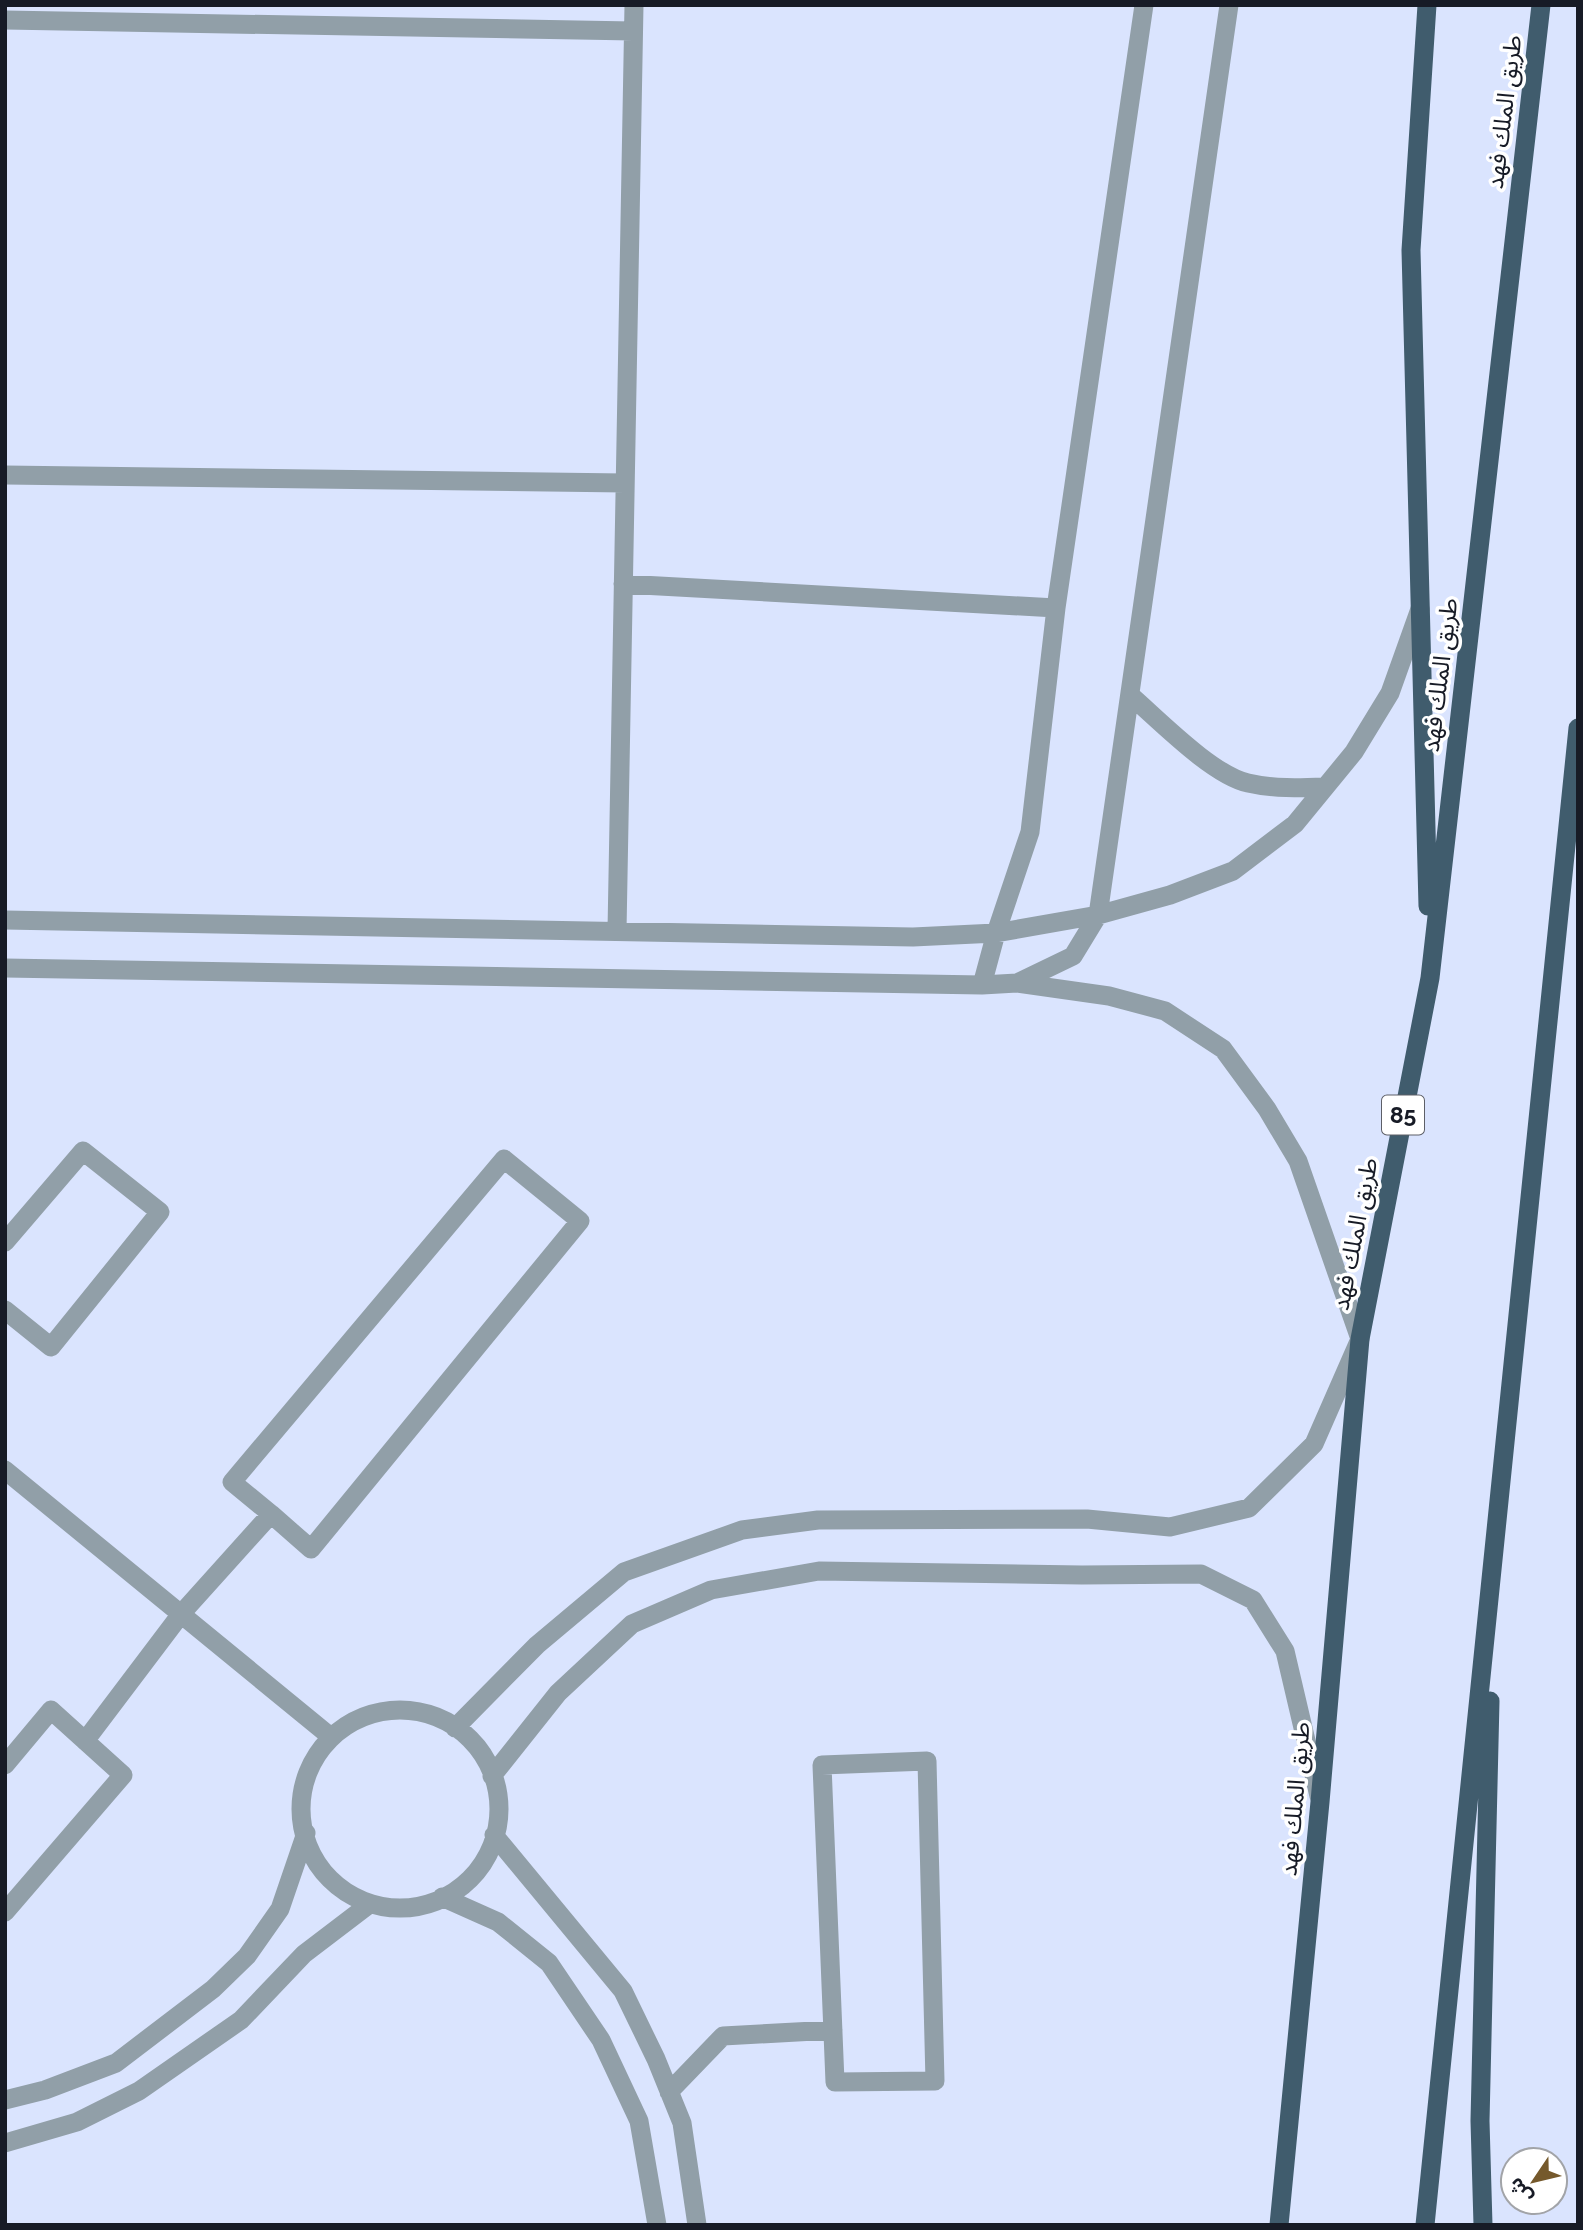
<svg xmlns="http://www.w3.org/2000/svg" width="1583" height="2230" viewBox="0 0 1583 2230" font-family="Raleway,'Noto Sans Arabic',sans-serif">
<rect width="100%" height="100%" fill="#dae4fe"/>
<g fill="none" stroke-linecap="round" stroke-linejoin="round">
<path stroke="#919fa8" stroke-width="19" d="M5 20 633 31
M5 475 625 483
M623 584 1056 608
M1130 695C1159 720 1212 775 1248 783 1274 789 1299 788 1325 787
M5 920 913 937 996 933 1030 832 1056 608 1144 5
M617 931 634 5
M5 968 982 985 1017 983 1073 956 1098 915 1229 5
M982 985 996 933 1098 915 1170 895 1233 871 1295 824 1354 752 1390 693 1420 609
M5 1242 83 1151 160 1212 51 1347 5 1310
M5 1470 331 1737
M301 1809a99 99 0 1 1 198 0a99 99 0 1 1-198 0Z
M455 1728 537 1645 624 1572 742 1530 818 1520 1087 1519 1170 1527 1249 1508 1314 1444 1360 1339 1298 1161 1267 1109 1223 1049 1165 1011 1109 996 1017 983
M85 1741 181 1614 271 1514 311 1549 580 1221 504 1159 232 1482 271 1514
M927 1761 935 2081 835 2082 822 1765Z
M5 1765 51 1710 123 1775 5 1912
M492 1776 558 1693 632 1624 711 1590 819 1571 1082 1575 1201 1574 1253 1600 1285 1651 1319 1796
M494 1835 623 1991 656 2059 682 2123 697 2225
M442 1897 498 1922 549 1963 601 2040 639 2121 657 2225
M669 2092 723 2036 833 2030
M5 2100 45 2090 116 2063 213 1989 247 1956 280 1909 306 1833
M5 2143 77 2122 139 2091 241 2020 304 1954 367 1906"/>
<path stroke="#405c6d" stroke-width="19" d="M1427 5 1411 250 1428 906
M1279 2225 1320 1802 1360 1339 1430 978 1541 5
M1425 2225 1578 728
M1483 2225 1480 2121 1490 1701"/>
</g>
<g text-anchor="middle" stroke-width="7" stroke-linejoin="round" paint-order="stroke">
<rect fill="#fff" stroke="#5d5f67" stroke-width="2" x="1382" y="1095.5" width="42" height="39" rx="5"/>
<g font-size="23" font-weight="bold" fill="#171b26">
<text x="1403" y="1123">85</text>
</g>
<g font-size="24" fill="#171b26" stroke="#fff">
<text transform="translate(1504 112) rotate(-83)" y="8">طريق الملك فهد</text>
<text transform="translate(1440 675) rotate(-83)" y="8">طريق الملك فهد</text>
<text transform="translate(1355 1234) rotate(-79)" y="8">طريق الملك فهد</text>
<text transform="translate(1295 1799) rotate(-85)" y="8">طريق الملك فهد</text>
</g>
</g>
<rect width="1583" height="2230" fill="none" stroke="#171b26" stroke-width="14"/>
<g transform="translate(1534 2181) rotate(235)"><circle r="33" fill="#ffffff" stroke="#a2a4a8" stroke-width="2"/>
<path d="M0-5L12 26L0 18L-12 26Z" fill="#75592c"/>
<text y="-10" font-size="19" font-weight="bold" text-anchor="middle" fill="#171b26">ش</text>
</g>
</svg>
